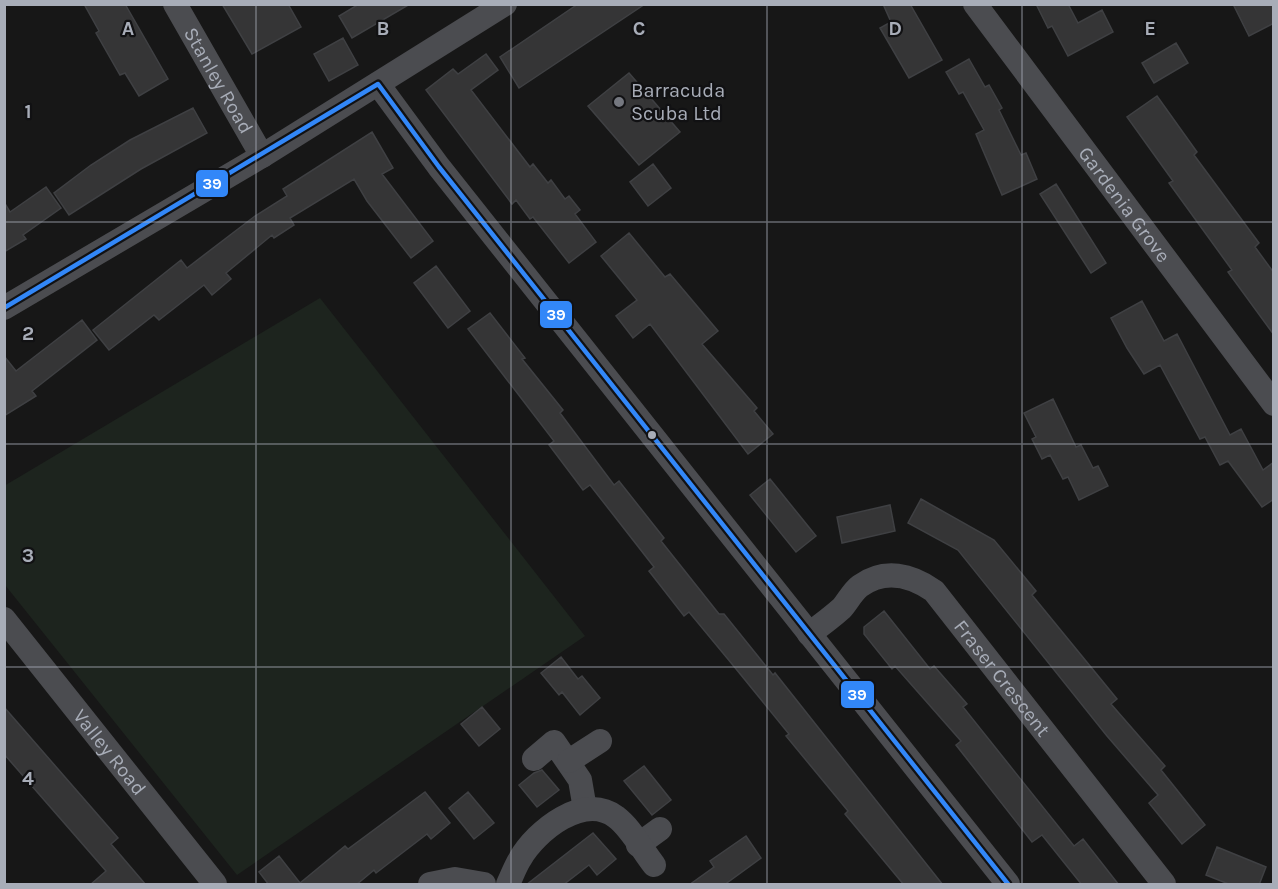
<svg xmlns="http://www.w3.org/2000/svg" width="1278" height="889" viewBox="0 0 1278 889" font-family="Karla,sans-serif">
<rect width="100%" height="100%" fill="#171717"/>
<path fill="#1d241e" d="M320 298 585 636 237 875 5 585 4 486Z"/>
<path fill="#353536" stroke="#3f4043" stroke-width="1.5" d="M84 4H125L168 79 139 96 125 73 120 75 96 33 99 31Z
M222 4H288L301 27 252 54Z
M359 4H410L352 38 339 16Z
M578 4H645L519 88 500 57Z
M883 4H910L942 60 909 78 880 28 891 22Z
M1036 4H1068L1078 23 1102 10 1113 32 1068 56 1052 26 1048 28Z
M1233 4H1274V23L1249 36Z
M343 38 358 65 329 81 314 54Z
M1176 43 1188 63 1154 83 1142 63Z
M486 54 498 70 471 90 530 167 533 164 548 183 551 180 565 199 569 196 580 210 575 214 596 242 569 263 533 217 530 219 516 200 512 204 426 90 453 69 458 74Z
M969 59 985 87 989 85 1002 108 999 110 1021 155 1026 153 1037 179 1002 195 976 134 984 130 963 92 959 94 946 72Z
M629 73 680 132 639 165 588 106Z
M1157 96 1197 152 1194 155 1259 243 1255 247 1274 273V335L1228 272 1232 270 1169 183 1173 181 1127 117Z
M193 108 207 133 141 169 69 215 54 193 91 165 130 140Z
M372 132 393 168 382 174 433 241 411 258 367 201 354 179 290 218 294 225 274 238 272 235 226 273 231 279 212 295 204 285 159 320 154 315 109 350 93 330 181 260 187 268 255 216 287 196 283 189Z
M653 164 671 188 648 206 630 182Z
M1056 184 1106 263 1091 273 1040 194Z
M46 187 61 208 23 235 26 239 4 252V202L10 212Z
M629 233 665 277 670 274 718 331 702 344 757 408 754 411 773 434 748 454 650 324 633 338 616 316 637 300 601 256Z
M436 266 470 311 448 328 414 283Z
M1142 301 1164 341 1177 334 1230 435 1241 429 1263 470 1274 462V499L1262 507 1228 461 1220 465 1205 437 1200 439 1160 365 1144 374 1127 348 1111 318Z
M490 313 525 358 522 359 563 410 560 413 614 485 619 481 664 538 661 541 719 614H724L773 675 775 673 943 885H904L845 814 848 811 786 736 789 734 732 664 689 612 684 616 649 571 654 567 590 485 583 490 549 445 554 441 468 329Z
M82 320 97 340 32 391 36 396 4 416V356L16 371Z
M1053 399 1076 447 1081 445 1093 468 1098 466 1108 486 1079 500 1068 477 1063 479 1050 455 1042 459 1032 439 1036 437 1024 413Z
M770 479 816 536 796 552 750 495Z
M921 499 994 540 1036 591 1032 595 1117 699 1111 704 1165 766 1161 770 1205 825 1182 844 1149 803 1158 795 1107 736 958 550 908 523Z
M890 505 895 531 842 543 837 517Z
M884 611 930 669 934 666 967 704 963 707 1074 846 1083 839 1119 885H1082L1042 835 1032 842 956 745 961 741 895 666 892 669 864 634V627Z
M561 657 578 679 582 676 600 698 580 715 562 692 559 695 541 673Z
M4 707 118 838 111 844 146 885H90L106 871 4 754Z
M482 707 500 729 479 746 461 724Z
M644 766 671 800 652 815 624 781Z
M542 770 559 790 537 807 519 785 534 773Z
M425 792 450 823 431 839 427 834 376 873 374 870 356 885H269L259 872 279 856 300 883 345 846 348 849Z
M468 792 494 823 474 839 449 808Z
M593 833 616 859 597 875 589 865 563 885H526Z
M746 836 761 858 724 885H689L714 867 710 861Z
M1217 847 1266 867 1259 885H1231L1206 875Z"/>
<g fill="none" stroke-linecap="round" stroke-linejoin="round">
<g stroke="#4b4c50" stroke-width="24">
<path id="s1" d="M175 4 262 156"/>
<path id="s2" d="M975 4 1274 404"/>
<path d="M378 84 439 167 1008 884"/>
<path d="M4 308 262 156 505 4"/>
<path id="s3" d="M4 619 215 884"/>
<path id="s4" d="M809 634C820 626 832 617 842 608 848 601 853 591 860 586 885 568 911 575 934 591L1164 884"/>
<path d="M534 759 554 742 580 780 585 809"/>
<path d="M569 761 600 741"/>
<path d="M638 845 660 829"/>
<path d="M430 884 455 879 484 884"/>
<path d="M508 884C512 876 515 867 520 859 536 831 584 792 616 817 631 828 642 850 654 865"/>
</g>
<defs>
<path id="bus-1" d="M4 308 378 84 439 167 1008 884"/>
</defs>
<use href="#bus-1" stroke="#111113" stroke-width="9"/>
<use href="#bus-1" stroke="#3287f8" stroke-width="4.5"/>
</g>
<path fill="none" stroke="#a8adb8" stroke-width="1.5" stroke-opacity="0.55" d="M256 4V884M511 4V884M767 4V884M1022 4V884M4 222H1274M4 444H1274M4 667H1274"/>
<circle fill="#757880" stroke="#111113" stroke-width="2" cx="619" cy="102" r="6"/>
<circle fill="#a8adb8" stroke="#111113" stroke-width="2" cx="652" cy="435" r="5"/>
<g text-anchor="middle" stroke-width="4.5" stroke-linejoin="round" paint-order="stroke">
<g font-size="20" fill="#a8adb8" stroke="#111113">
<text dy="7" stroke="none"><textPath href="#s1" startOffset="88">Stanley Road</textPath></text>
<text dy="7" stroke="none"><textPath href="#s2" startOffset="250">Gardenia Grove</textPath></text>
<text dy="7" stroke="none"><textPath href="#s4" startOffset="261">Fraser Crescent</textPath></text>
<text dy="7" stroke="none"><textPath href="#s3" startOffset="170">Valley Road</textPath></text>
</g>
<g font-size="20" fill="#a8adb8" stroke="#111113" text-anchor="start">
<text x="631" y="97">Barracuda<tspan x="631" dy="23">Scuba Ltd</tspan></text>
</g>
</g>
<g font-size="20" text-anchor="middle" font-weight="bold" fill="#a8adb8" stroke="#111113" stroke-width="4.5" stroke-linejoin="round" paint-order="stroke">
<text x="128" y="35">A</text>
<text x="383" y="35">B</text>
<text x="639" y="35">C</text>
<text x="895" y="35">D</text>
<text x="1150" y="35">E</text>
<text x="28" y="118">1</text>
<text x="28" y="340">2</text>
<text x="28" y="562">3</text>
<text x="28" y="785">4</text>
</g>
<g stroke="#111113" stroke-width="2">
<rect x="195" y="169" width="34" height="29" rx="6" fill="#3287f8"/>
<rect x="539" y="300" width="34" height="29" rx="6" fill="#3287f8"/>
<rect x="840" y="680" width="35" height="29" rx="6" fill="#3287f8"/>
</g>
<g font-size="16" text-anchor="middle" font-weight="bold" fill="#fff">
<text x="212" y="189">39</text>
<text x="556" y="320">39</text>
<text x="857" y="700">39</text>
</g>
<rect width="1278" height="889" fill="none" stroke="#a8adb8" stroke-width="12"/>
</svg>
